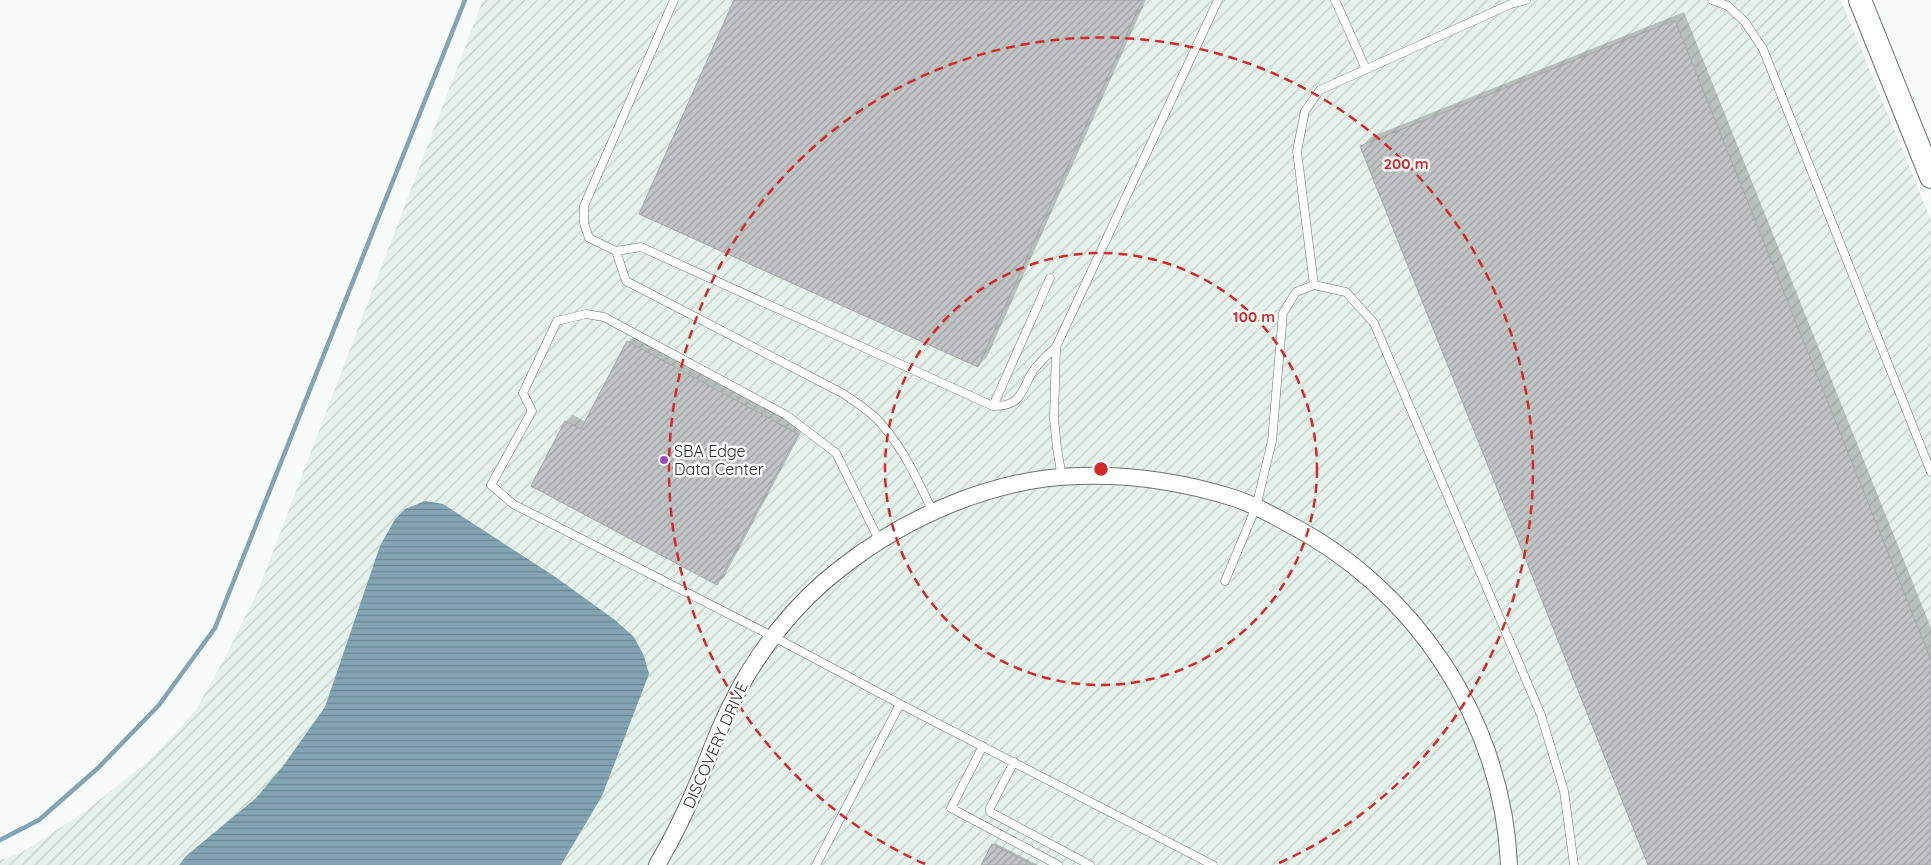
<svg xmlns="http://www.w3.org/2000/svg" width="1931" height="865" viewBox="0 0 1931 865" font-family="Quicksand,sans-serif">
<defs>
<pattern id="industrial-furrows" width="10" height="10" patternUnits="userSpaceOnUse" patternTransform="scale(1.25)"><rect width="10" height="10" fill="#e5f1eb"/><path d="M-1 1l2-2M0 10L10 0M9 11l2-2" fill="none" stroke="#c5cfca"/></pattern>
<pattern id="water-rules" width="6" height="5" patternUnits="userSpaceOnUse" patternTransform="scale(1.25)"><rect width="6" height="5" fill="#83a5b3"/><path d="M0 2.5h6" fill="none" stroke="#6c8792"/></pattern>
<pattern id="building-hatch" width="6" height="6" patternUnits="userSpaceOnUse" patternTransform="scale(1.25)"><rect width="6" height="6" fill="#c1c5c5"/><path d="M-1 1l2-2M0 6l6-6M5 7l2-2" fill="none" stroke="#9da0a0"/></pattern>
</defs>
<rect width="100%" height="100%" fill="#f7fbf9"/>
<path fill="url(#industrial-furrows)" d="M483 0H1841L1931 220V865H0V860L21 853 86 811 152 758 196 710 228 652 258 591Z"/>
<path fill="url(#water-rules)" d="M425 501 443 504 554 576 615 620 634 637 644 656 649 674 602 796 561 865H179L186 856 256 798 283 766 325 707 380 546 395 519 405 509Z"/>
<path fill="#0003" d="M736 0H1146L987 357 978 366Z
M1684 12 1931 628V865H1649L1362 146 1371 137Z
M635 335 804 427 724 577 717 583 566 422 573 415 586 422 628 342Z
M995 843 1038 865H983Z"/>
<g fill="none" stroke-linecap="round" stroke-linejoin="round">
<path stroke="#83a5b3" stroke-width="4.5" d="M0 840 39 820 98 768 159 705 215 628 465 0"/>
</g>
<path fill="url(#building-hatch)" stroke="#a4a8a8" d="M734 0H1142L978 367 639 214Z
M1675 20 1931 660V865H1648L1360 146Z
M627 341 798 434 717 585 531 486 565 421 581 429Z
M992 844 1033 865H981Z"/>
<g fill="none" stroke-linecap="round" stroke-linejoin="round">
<defs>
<path id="lane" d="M674 0 584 206V223L589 238 616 251 626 281 842 393C857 403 873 413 884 427 905 452 919 483 933 512
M1335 0 1366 69
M1712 0 1728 6 1745 22 1763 49 1931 472
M616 251 641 247 993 406C1025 407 1021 386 1036 367 1042 360 1049 353 1056 347
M1314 285 1297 151 1305 111 1320 90 1511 4 1526 0
M993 406 1050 278
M1062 478 1057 448 1054 419 1056 347 1218 0
M1225 581 1256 507 1272 441 1283 313 1296 292 1314 285 1346 292 1374 323 1541 715 1564 791 1574 865
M900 704 1213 865
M983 746 951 808 1058 865
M1014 762 990 808V812L1090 865
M816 865 900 704 774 637 513 504 491 485 532 411 523 393 557 321 586 314 604 317 786 415 836 453 879 540"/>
<path id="street" d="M657 865C673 838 687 809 699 780 710 755 718 729 731 705 756 653 795 603 841 568 906 517 994 478 1078 476 1131 474 1183 482 1234 498 1252 504 1269 513 1285 522 1414 587 1503 720 1509 865"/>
<path id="secondary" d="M1860 0 1931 177"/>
</defs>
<use href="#lane" stroke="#6f7270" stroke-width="9"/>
<use href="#street" stroke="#6f7270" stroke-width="18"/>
<use href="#secondary" stroke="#6f7270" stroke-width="24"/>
<use href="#lane" stroke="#fff" stroke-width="8"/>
<use href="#street" stroke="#fff" stroke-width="16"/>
<use href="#secondary" stroke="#fff" stroke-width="22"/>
</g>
<g fill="none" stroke="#d62828" stroke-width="2.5" stroke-dasharray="9 6">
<circle cx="1101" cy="469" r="216"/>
<path d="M925 864A432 432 0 1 1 1277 864"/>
</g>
<circle fill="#9a49b9" stroke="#f7fbf9" stroke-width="2" cx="664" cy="460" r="5"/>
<g text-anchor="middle" stroke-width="5" stroke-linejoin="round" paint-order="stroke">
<g font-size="16" fill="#2e2f2f" stroke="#f7fbf9" text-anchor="start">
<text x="674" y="457">SBA Edge<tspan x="674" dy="18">Data Center</tspan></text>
</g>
<g font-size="16" fill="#2e2f2f" stroke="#f7fbf9">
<text transform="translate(715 745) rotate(-66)" y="6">DISCOVERY DRIVE</text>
</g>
</g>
<circle cx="1101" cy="469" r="8" fill="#d62828" stroke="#f7fbf9" stroke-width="2.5"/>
<g font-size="15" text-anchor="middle" font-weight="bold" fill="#d62828" stroke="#f7fbf9" stroke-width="5" stroke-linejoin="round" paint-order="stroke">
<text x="1406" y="169">200 m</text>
<text x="1254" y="322">100 m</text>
</g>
</svg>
